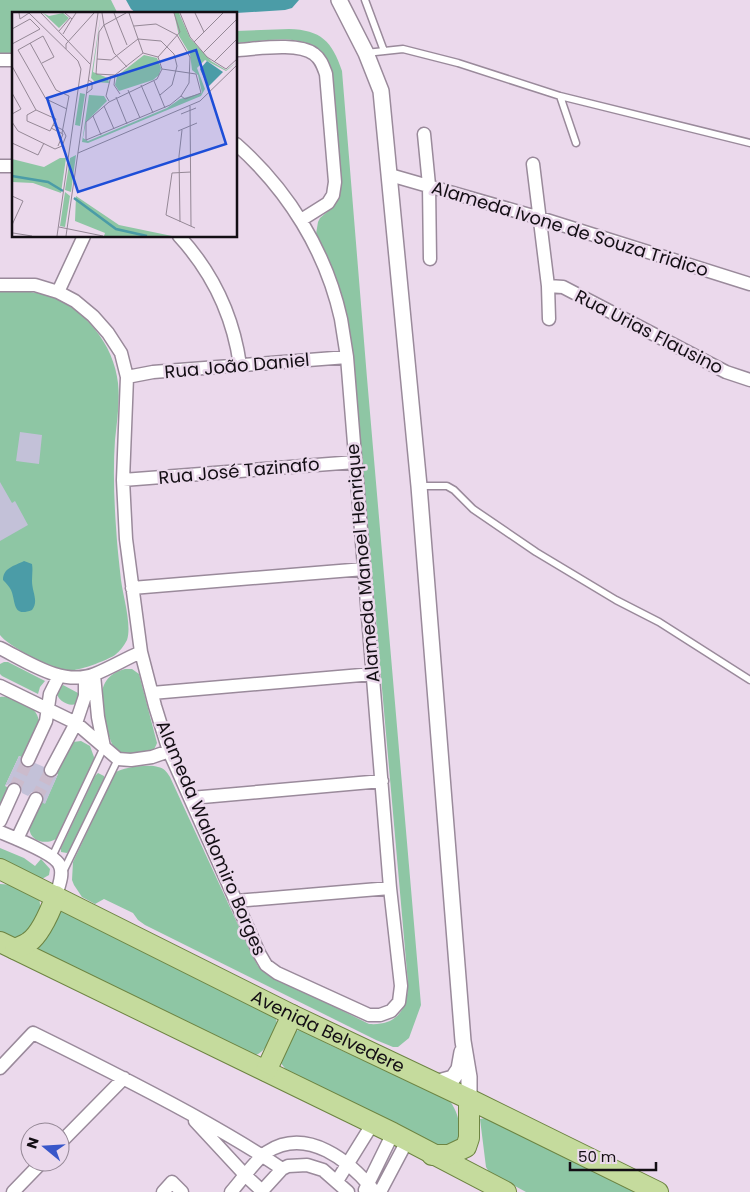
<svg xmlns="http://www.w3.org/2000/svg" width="750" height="1192" viewBox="0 0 750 1192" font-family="Poppins,sans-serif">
<rect width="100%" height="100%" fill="#ebd9ec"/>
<path fill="#8ec6a4" d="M0 0H111L118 14H14V54L0 55Z
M289 29C321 30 332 41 342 71L367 378 421 1005 409 1038 398 1047H393L376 1040 145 925 138 920 133 913 104 899 95 904 82 897 74 885 72 880 73 862 115 773C122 767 150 764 158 767 164 768 167 772 170 777L251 953 258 966 263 971 369 1024C397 1026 408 1009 408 983L352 348 343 299 328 259 316 234 318 222 320 218 334 206 337 201 340 187 331 74C322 27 271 41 236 43V31Z
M22 291C31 292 40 293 48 295 85 308 114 345 118 383 120 402 117 421 115 440 113 469 114 498 116 527 117 545 119 562 121 580 123 596 132 625 127 640 124 646 120 651 115 655 106 661 76 672 65 671 52 670 7 645 0 635V292Z
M4 662H8L45 681 40 687 38 694 2 676 0 674V664Z
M125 669H132L139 674 157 743C154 751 151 753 143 754 136 755 128 756 120 753 112 749 110 738 107 730 100 706 94 677 125 669Z
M63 685 78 693 79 697 76 704C68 707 57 700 56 691Z
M0 697C15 695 41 707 39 725L24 758 19 756 5 786 9 788 0 804Z
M81 741 90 746 94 757V761L56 839C44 846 26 840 30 823 32 816 37 808 40 802L45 803 58 774 54 772 73 742Z
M98 773 104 776V780L70 851 67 853 61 852V848L95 776Z
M0 848 24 858 35 866 41 859 50 869 49 875 42 879 0 861Z
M0 884 15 885 39 899C44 915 31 929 20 938H14L0 932Z
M66 909 275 1015 277 1023C272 1035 267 1054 252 1056L37 951 59 910Z
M299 1030 304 1031 330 1045 448 1099C456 1107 463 1127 458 1138 456 1142 453 1144 450 1147H438L287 1071 280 1062 292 1032Z
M491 1117 641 1192H526L489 1172 486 1167 480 1119Z"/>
<path fill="#4b9ca7" d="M126 0H299L292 8 285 10 220 14H137L131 9Z
M24 561 32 564C33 570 32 575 32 581 32 592 39 601 32 610 12 618 16 601 11 590 9 586 6 583 3 580 3 568 14 566 24 561Z"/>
<path fill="#c3c1d8" d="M20 432 42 435 39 464 16 461Z
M0 482 12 503 15 501 28 525 0 541Z
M19 756 21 757V764L25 768 32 767 35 763 44 767V774L48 777H55L58 774 45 804 43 803V795L39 792H32L28 796 22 793 21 786 17 782H13L5 786Z"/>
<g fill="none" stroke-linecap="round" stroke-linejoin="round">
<path stroke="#cbbbcc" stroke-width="12" stroke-dasharray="12 6" stroke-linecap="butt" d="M14 790 28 760
M36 799 51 770"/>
<defs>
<path id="service" d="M365 0 384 51
M366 53 403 49 458 63 560 96 750 143
M560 96 576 143
M419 486H447L454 490 473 509 536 552 616 600 659 622 750 680
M52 857 104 747
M63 872 118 759"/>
<path id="minor" d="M236 50C256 49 298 42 314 54 321 59 323 66 326 74L335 182 333 195 328 203 301 220
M0 60H14
M424 134 429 185 430 259
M533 164 548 286 549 319
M0 166H14
M390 175 540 218 750 284
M179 236C213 273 233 315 240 365
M0 285H35L58 292 75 301 93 316 108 333 121 353 127 377 123 480 126 539 141 652 155 706 169 751 259 953 266 965 277 973 369 1015H380L391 1011 399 1002 401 986 390 888 347 357C345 345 343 332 341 319 326 251 288 190 236 144
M548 286 563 287 726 372 750 380
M58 292 84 236
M127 377 153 372 347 357
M123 480 355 462
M132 588 364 569
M0 648C28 662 63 687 95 674 110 668 125 659 141 652
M94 675 98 717 104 747
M0 686 76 723 118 759 131 760 152 757 169 751
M152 693 373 674
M28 760 46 721 50 694 59 676
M51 770 76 723 85 696V677
M191 798 382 781
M0 821 14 790
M0 832C12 837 56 854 60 866 64 875 58 887 56 896
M17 839 36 799
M236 901 390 888
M0 1068 33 1033C92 1062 150 1091 207 1123 233 1138 258 1152 282 1169
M195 1121 246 1176 262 1191
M60 1143 124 1078
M337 1181 373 1123
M365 1190 393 1133
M13 1192 42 1162
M163 1192 172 1182 182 1192
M231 1192C241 1181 256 1159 267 1152 307 1126 350 1161 375 1192
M261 1192 282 1169 288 1166 307 1165 323 1170 348 1192
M380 1192 407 1141"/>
<path id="tertiary" d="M339 0 366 53 381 91 419 486 463 1041 469 1077V1099
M435 1083 453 1078 459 1069 462 1052"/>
<g id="primary">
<path id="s1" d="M0 869 292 1015 469 1099 658 1192"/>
<path d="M0 942 393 1133 506 1192"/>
<path d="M15 949C19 947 25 945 29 942 41 934 51 909 56 896"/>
<path d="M266 1071 292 1015"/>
<path d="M432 1155H449L466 1147 469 1138V1099"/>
</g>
</defs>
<use href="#service" stroke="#9a8a9b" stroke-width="9"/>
<use href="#minor" stroke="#9a8a9b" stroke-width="15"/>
<use href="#tertiary" stroke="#9a8a9b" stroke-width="18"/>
<use href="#primary" stroke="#6d8442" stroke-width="22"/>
<use href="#service" stroke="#fff" stroke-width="6"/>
<use href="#minor" stroke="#fff" stroke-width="12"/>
<use href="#tertiary" stroke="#fff" stroke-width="15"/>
<use href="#primary" stroke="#c5db9d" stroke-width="20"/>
</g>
<g text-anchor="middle" stroke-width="5" stroke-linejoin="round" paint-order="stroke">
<g font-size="18" fill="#130e14" stroke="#ebd9ec">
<text transform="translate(570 229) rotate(17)" y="6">Alameda Ivone de Souza Tridico</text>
<text transform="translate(649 332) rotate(27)" y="6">Rua Urias Flausino</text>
<text transform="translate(237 366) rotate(-5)" y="6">Rua João Daniel</text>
<text transform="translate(239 471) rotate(-5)" y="6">Rua José Tazinafo</text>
<text transform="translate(363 563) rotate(-95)" y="6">Alameda Manoel Henrique</text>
<text transform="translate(211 838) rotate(67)" y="6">Alameda Waldomiro Borges</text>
<text dy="6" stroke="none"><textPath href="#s1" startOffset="366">Avenida Belvedere</textPath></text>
</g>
</g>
<g transform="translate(12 12)">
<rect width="225" height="225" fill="#ebd9ec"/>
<path d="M31 1 37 4 51 1 57 6 47 16ZM89 1 81 60 96 66 97 71 83 70 79 66ZM162 1H167L178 26 199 49 214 58 225 50 214 59 193 48 185 56 193 77 189 84 76 131 70 130 77 83 92 84 95 89 74 110 71 126 76 129 155 96 168 87 190 81 186 63 180 58 178 42 167 24ZM132 43 145 46 149 56 147 63 141 68 107 79 103 73 105 64ZM68 81 73 82 68 114 63 113ZM64 143 59 180 53 178 58 146ZM48 146H54L49 181 21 171 0 170V147L32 155ZM53 180 58 184 53 215 48 214ZM64 184 107 213 160 224H92L93 221 63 209Z" fill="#8ec6a4"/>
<path d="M195 49 211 60 196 75 188 57Z" fill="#4b9ca7"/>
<path fill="none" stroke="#4b9ca7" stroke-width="2.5" d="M0 164 36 170 51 179M62 186 104 217 135 224"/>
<path fill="none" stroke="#958896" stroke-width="1" d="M7 1 8 7 17 1M17 1 66 49 69 57 45 224M29 1 78 52M53 1 60 7 64 1M90 1 92 13 87 20 84 62 103 63 131 41 146 45M102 1 115 33M114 1 92 13 102 41 115 55M117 1 131 41M168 1 178 25 195 45 214 57 225 47M183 1 192 20M122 14 144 12 165 23 178 45 177 71 169 84 158 93 74 128V110L97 90 145 67 150 57 146 45M0 17 18 7 28 17 0 32M47 19 58 6M51 22 60 7M182 30 211 1M18 31 44 78 57 84 50 121M54 37V32L82 1M191 41 224 8M146 45 168 20 162 1M85 47 99 48 126 27 149 29 162 42 165 54 160 73 148 83M202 50 225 27M30 51 42 45 31 24 6 38 34 87 55 97M0 54 24 98 44 107 38 119 15 109V103L24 98M150 57 184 62 189 81 173 87 169 84M103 63 102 73 108 82M142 69 153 96M129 73 141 101M116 78 128 106M0 81 9 97 0 102M75 81 80 77V70L76 68M104 85 115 112M97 89 94 84 99 64M92 94 102 117M178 94 179 214M169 102 184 96M81 104 89 123M0 110 6 119 43 137M41 113 51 118 54 124 50 134 43 137M39 116 51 122 46 134M166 119 185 111M0 131 26 143 32 131M66 141 188 89 225 53M179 160 160 161 154 203 183 216M0 184 11 189 0 213M168 210 167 144 170 118M47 215 91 224M1 221 20 224M54 224 86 1"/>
<path fill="#1d4ed8" fill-opacity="0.15" stroke="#1d4ed8" stroke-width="2.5" d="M184 38 214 132 66 180 35 86Z"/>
<rect width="225" height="225" fill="none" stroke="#130e14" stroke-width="2.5"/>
</g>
<g transform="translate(45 1147) rotate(288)"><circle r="24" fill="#ebd9ec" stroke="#958896"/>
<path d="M0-4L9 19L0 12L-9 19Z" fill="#3957c9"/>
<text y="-8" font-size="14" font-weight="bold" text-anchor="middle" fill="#130e14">N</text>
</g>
<path d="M570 1162v8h86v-8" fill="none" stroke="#130e14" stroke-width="2.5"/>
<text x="578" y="1162" font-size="15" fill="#130e14" stroke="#ebd9ec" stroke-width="4" paint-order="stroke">50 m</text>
</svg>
